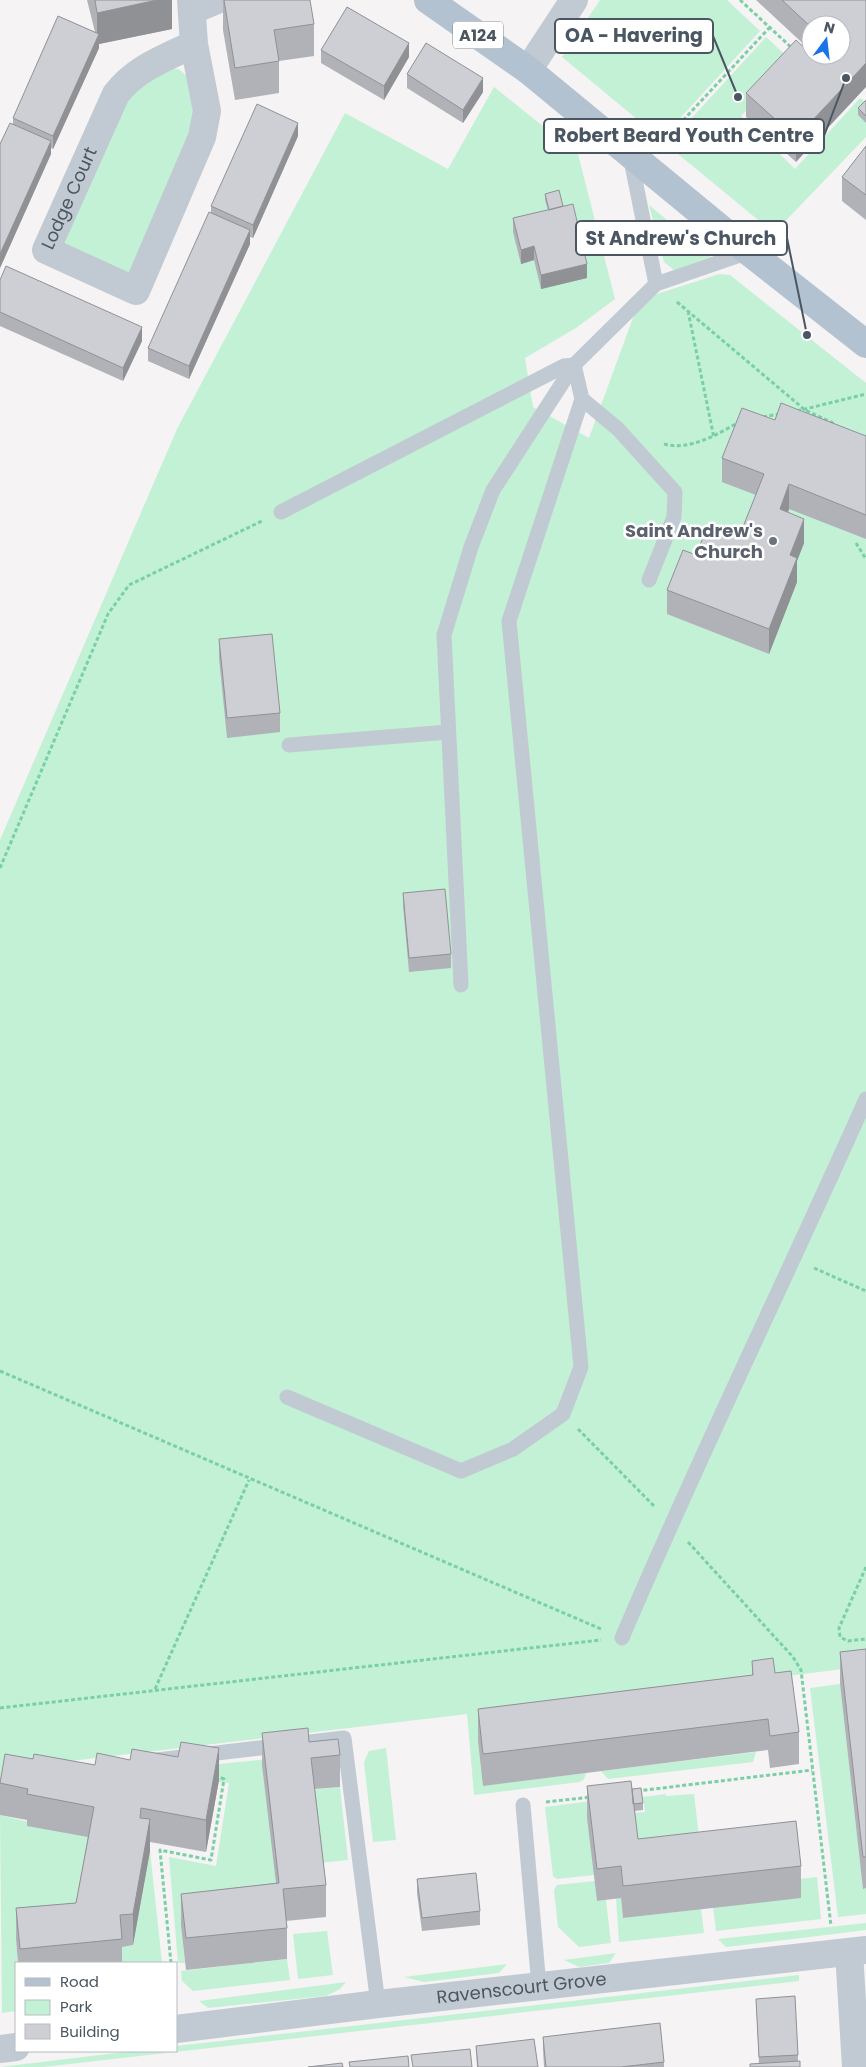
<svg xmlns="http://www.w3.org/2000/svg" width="866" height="2067" viewBox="0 0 866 2067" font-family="Poppins,sans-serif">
<rect width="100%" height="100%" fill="#f5f3f3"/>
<path fill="#c3f1d5" d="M600 0H727L760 31 661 139 562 57Z
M766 37 792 61 741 116 795 169 860 98 866 103V137L774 233 667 145Z
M169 69H178C195 78 196 109 192 126L129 278 59 246 132 89Z
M494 87 578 154 615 299 576 328 525 358 533 407 589 438 634 315 645 302 657 294 719 274 730 275 866 383V1666L772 1678 484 1785 586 1773 584 1779 580 1782 474 1795 467 1714 3 1769 0 1813V840L177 429 345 113 448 169Z
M649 205 711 257 674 270 664 262Z
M840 1684 863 1888H866V1914L838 1917 810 1688Z
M386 1748 396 1840 373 1842 364 1762 369 1751Z
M756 1752 753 1762 608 1779 601 1771Z
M318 1754 309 1774 279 1915 181 1926 185 1963H178L169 1857 216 1866 229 1783 132 1773Z
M340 1787 348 1860 319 1863 311 1790Z
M666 1794V1796L694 1794 702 1863 638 1871 631 1813 645 1812 643 1797Z
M600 1800 594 1875 557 1879 553 1876 545 1807Z
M0 1815 94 1838 76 1935 16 1940 18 1963H16V2011L2 2013Z
M150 1851 162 1963H121L120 1947 133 1945Z
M817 1877 821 1919 716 1931 713 1907 799 1879Z
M595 1881 597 1901 606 1900 611 1943 579 1947 558 1927 554 1890 557 1885Z
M616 1898H621L623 1918 701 1909 704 1933 619 1942Z
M866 1923V1930L726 1947 718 1939Z
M327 1931 333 1975 298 1979 293 1934Z
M616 1953 609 1963 579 1967 564 1960Z
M287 1959 290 1980 193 1991 182 1981 181 1971Z
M507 1964 499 1973 424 1982 404 1977Z
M799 1975V1981L43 2067H0L133 2051H176V2046Z
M346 1982 340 1989 326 1996 208 2008 199 2001Z"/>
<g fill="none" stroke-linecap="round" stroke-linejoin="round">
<path stroke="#7ad0a6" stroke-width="3" stroke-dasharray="4 2.5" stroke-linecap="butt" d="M740 0 793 49
M661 144 770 27
M677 302 805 410 835 424
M688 311 714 438
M797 411 866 394
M763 417 779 414
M664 444C688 451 717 435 737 423
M856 543 866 559
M0 868 108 614 129 585 262 521
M814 1268 866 1291
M0 1371 601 1629
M578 1429 654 1506
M688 1542 793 1657 801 1670 831 1926
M866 1567 839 1628 840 1637 848 1641 866 1639
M155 1689 249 1480
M0 1708 601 1640
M637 1791 812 1770
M546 1802 591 1797
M171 1963 160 1850 211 1860 224 1779 219 1777"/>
<path stroke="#c1cad2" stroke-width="15" d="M630 155 656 284
M582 399 618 429 675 492 674 517 649 580
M281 512 564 366 574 365 582 399 509 621 581 1367 563 1414 513 1449 461 1471 287 1397
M289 745 448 732
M461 985 444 635 471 547 493 490 574 365 656 284 749 252
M622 1638C699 1456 786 1279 866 1099
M157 1760 344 1738 378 2004
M523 1805 539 1986"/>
<g stroke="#c1cad2" stroke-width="28">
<path id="s1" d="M191 0 194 44 207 111 202 137 136 291 46 250 116 94C136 68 165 58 194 44"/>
<path d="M193 10 217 0"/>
<path d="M528 70 574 0"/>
<path d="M849 1952 856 2067"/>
</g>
<g stroke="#c1cad2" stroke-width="28">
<path id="s2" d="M176 2029 378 2004 866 1950"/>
<path d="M0 2049 16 2047"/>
</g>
<path stroke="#b3c2d1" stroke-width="28" d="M428 0 528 70 749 252 866 344"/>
</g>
<path fill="#b0b2b7" d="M87 0H172V29L99 44V48L53 149 51 148V154L0 268V144L13 124V118L95 32Z
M223 0 314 24V56L279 61V93L235 100 223 30Z
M756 0H866L796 162 746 117V93L818 60 819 59 815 55H841L811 25V51Z
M321 50 409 57 384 100 321 63Z
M407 74 483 92 463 123 407 88Z
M866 100V123L858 115V108Z
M298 136 253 238 250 237V244L189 379 148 361V348L211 213V206Z
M866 146V220L842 201V177Z
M545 194 563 207 587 278 541 289 534 260 521 264 513 232V218L548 210 545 200Z
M0 280 142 341 123 381 0 326Z
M775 420 866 436V539L789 509 788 513 804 543 797 561V582L769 654 667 614V590L696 555 739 537 756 495 722 482V458Z
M219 639 280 713V732L227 738 219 658Z
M403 893 451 954V968L409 972 403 906Z
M866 1649V1888L863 1889 840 1684V1652Z
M752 1661 775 1673 799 1732V1764L770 1768 768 1750 483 1786 478 1741V1709L752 1675Z
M262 1733 309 1742 340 1755V1787L315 1789 326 1885V1917L286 1921 287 1928V1959L186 1970 181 1926V1894L276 1883 262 1765Z
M33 1759 95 1765 219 1780 206 1852 150 1842V1851L133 1945 122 1947V1963H18L16 1940V1908L76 1903 88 1837 27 1826V1820L0 1815V1781Z
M587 1786 632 1789 643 1803V1810L634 1811 638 1839 801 1866V1898L623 1918 621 1898 597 1901 587 1818Z
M417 1879 480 1911V1925L422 1931 417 1893Z
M756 1999 798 2055V2061L759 2064Z
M543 2037 664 2062V2067H544L543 2050Z
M476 2046 538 2067H477Z"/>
<path fill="#909195" d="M157 0H172V29L99 44V48L53 149V136L97 38V13Z
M409 43V57L384 100V86Z
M866 63V87L796 162V138Z
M483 78V92L463 123V110Z
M298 123V136L253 238V225Z
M51 141V154L0 268V254Z
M250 230V244L189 379V366Z
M534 246V260L521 264V250Z
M587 264V278L541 289V275Z
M142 327V341L123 381V368Z
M789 484V509L780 534V509Z
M804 519V543L797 561V582L769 654V629L790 555Z
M219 1748V1780L206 1852V1820Z
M150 1819V1851L133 1945V1914Z"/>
<path fill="#cdcfd5" stroke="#909195" d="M95 0H157L97 13Z
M224 0H310L314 24 274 30 279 61 235 68Z
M782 0H866V63L796 138 746 93 796 40 811 54V55H813L818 60 823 55H841V25H811V27Z
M347 7 409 43 384 86 321 50Z
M58 16 99 34 53 136 13 118Z
M426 43 483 78 463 110 407 74Z
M866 100V116L858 108Z
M257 104 298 123 253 225 211 206Z
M10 123 51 141 0 254V144Z
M866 146V195L842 177Z
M559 190 563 206 549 210 545 194Z
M573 204 587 264 541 275 534 246 521 250 513 218Z
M209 212 250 230 189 366 148 348Z
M6 266 142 327 123 368 0 312V280Z
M781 403 866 436V515L789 484 780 509 804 519 790 555 797 558 769 629 667 590 683 550 696 555 708 525 739 537 764 474 722 458 742 408 775 420Z
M272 634 280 713 227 718 219 639Z
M445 889 451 954 409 958 403 893Z
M866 1649V1857H863L840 1652Z
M773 1658 775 1673 791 1671 799 1732 770 1736 768 1719 483 1754 478 1709 753 1675 752 1661Z
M308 1728 309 1742 338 1739 340 1755 311 1758 326 1885 283 1889 287 1928 186 1938 181 1894 279 1883 262 1733Z
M181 1742 219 1748 206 1820 141 1808 140 1818 150 1819 133 1914 120 1915 122 1939 20 1949 16 1908 76 1903 94 1807 27 1794 28 1789 0 1783 5 1754 33 1759 34 1754 95 1765 97 1753 130 1760 132 1749 178 1757Z
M631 1781 638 1839 796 1821 801 1866 623 1886 621 1866 597 1869 587 1786Z
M641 1788 643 1803 633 1804 632 1789Z
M476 1873 480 1911 422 1918 417 1879Z
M795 1996 798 2055 759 2057 756 1999Z
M660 2023 664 2062 621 2067H546L543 2037Z
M534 2039 538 2067H478L476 2046Z
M470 2049 472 2067H413L411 2055Z
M408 2056 409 2067H350L349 2062Z
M800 2061V2067H750V2064Z
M342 2063 343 2067H308Z"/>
<circle fill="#6b7280" stroke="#fff" stroke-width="2" cx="773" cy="541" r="5"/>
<g text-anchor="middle" stroke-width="5" stroke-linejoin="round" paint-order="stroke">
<rect fill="#fff" stroke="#808990" stroke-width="1" x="453" y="21.5" width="50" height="27" rx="4"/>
<g font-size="16" font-weight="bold" fill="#4a5661">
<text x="478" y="41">A124</text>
</g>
<g font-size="18" fill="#4a5661" stroke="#fff">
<text dy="6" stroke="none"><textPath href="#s1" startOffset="462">Lodge Court</textPath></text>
<text dy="6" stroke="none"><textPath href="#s2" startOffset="348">Ravenscourt Grove</textPath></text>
</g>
<g font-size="18" font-weight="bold" fill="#5b616d" stroke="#fff" text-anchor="end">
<text x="763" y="537">Saint Andrew's<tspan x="763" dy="21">Church</tspan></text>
</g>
</g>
<path fill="none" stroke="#4a5661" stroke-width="2" d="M738 97L713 36M846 78L824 136M807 335L787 238"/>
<g fill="#4a5661" stroke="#fff" stroke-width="2">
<circle cx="738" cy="97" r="5"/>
<circle cx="846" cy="78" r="5"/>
<circle cx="807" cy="335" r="5"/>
</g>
<g fill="#fff" stroke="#4a5661" stroke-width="2">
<rect x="555" y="19" width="158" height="34" rx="5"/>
<rect x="544" y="119" width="280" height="34" rx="5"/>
<rect x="576" y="221" width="211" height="34" rx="5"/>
</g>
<g font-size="19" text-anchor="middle" font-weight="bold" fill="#4a5661">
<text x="634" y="42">OA - Havering</text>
<text x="684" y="142">Robert Beard Youth Centre</text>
<text x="681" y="245">St Andrew's Church</text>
</g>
<rect x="15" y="1962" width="162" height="90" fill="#ffffff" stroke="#b7bbc0"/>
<rect x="25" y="1978" width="25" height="8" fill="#b3c2d1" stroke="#b7bbc0"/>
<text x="60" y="1987" font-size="15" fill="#4a5661">Road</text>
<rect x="25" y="2000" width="25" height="15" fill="#c3f1d5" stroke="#b7bbc0"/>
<text x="60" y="2012" font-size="15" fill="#4a5661">Park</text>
<rect x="25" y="2024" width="25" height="15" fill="#cdcfd5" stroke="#b7bbc0"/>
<text x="60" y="2037" font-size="15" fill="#4a5661">Building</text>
<g transform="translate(826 40) rotate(15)"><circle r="24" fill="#ffffff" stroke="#b7bbc0"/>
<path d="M0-4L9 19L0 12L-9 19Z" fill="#1a73e8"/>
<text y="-8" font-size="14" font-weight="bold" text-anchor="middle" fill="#4a5661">N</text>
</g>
</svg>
